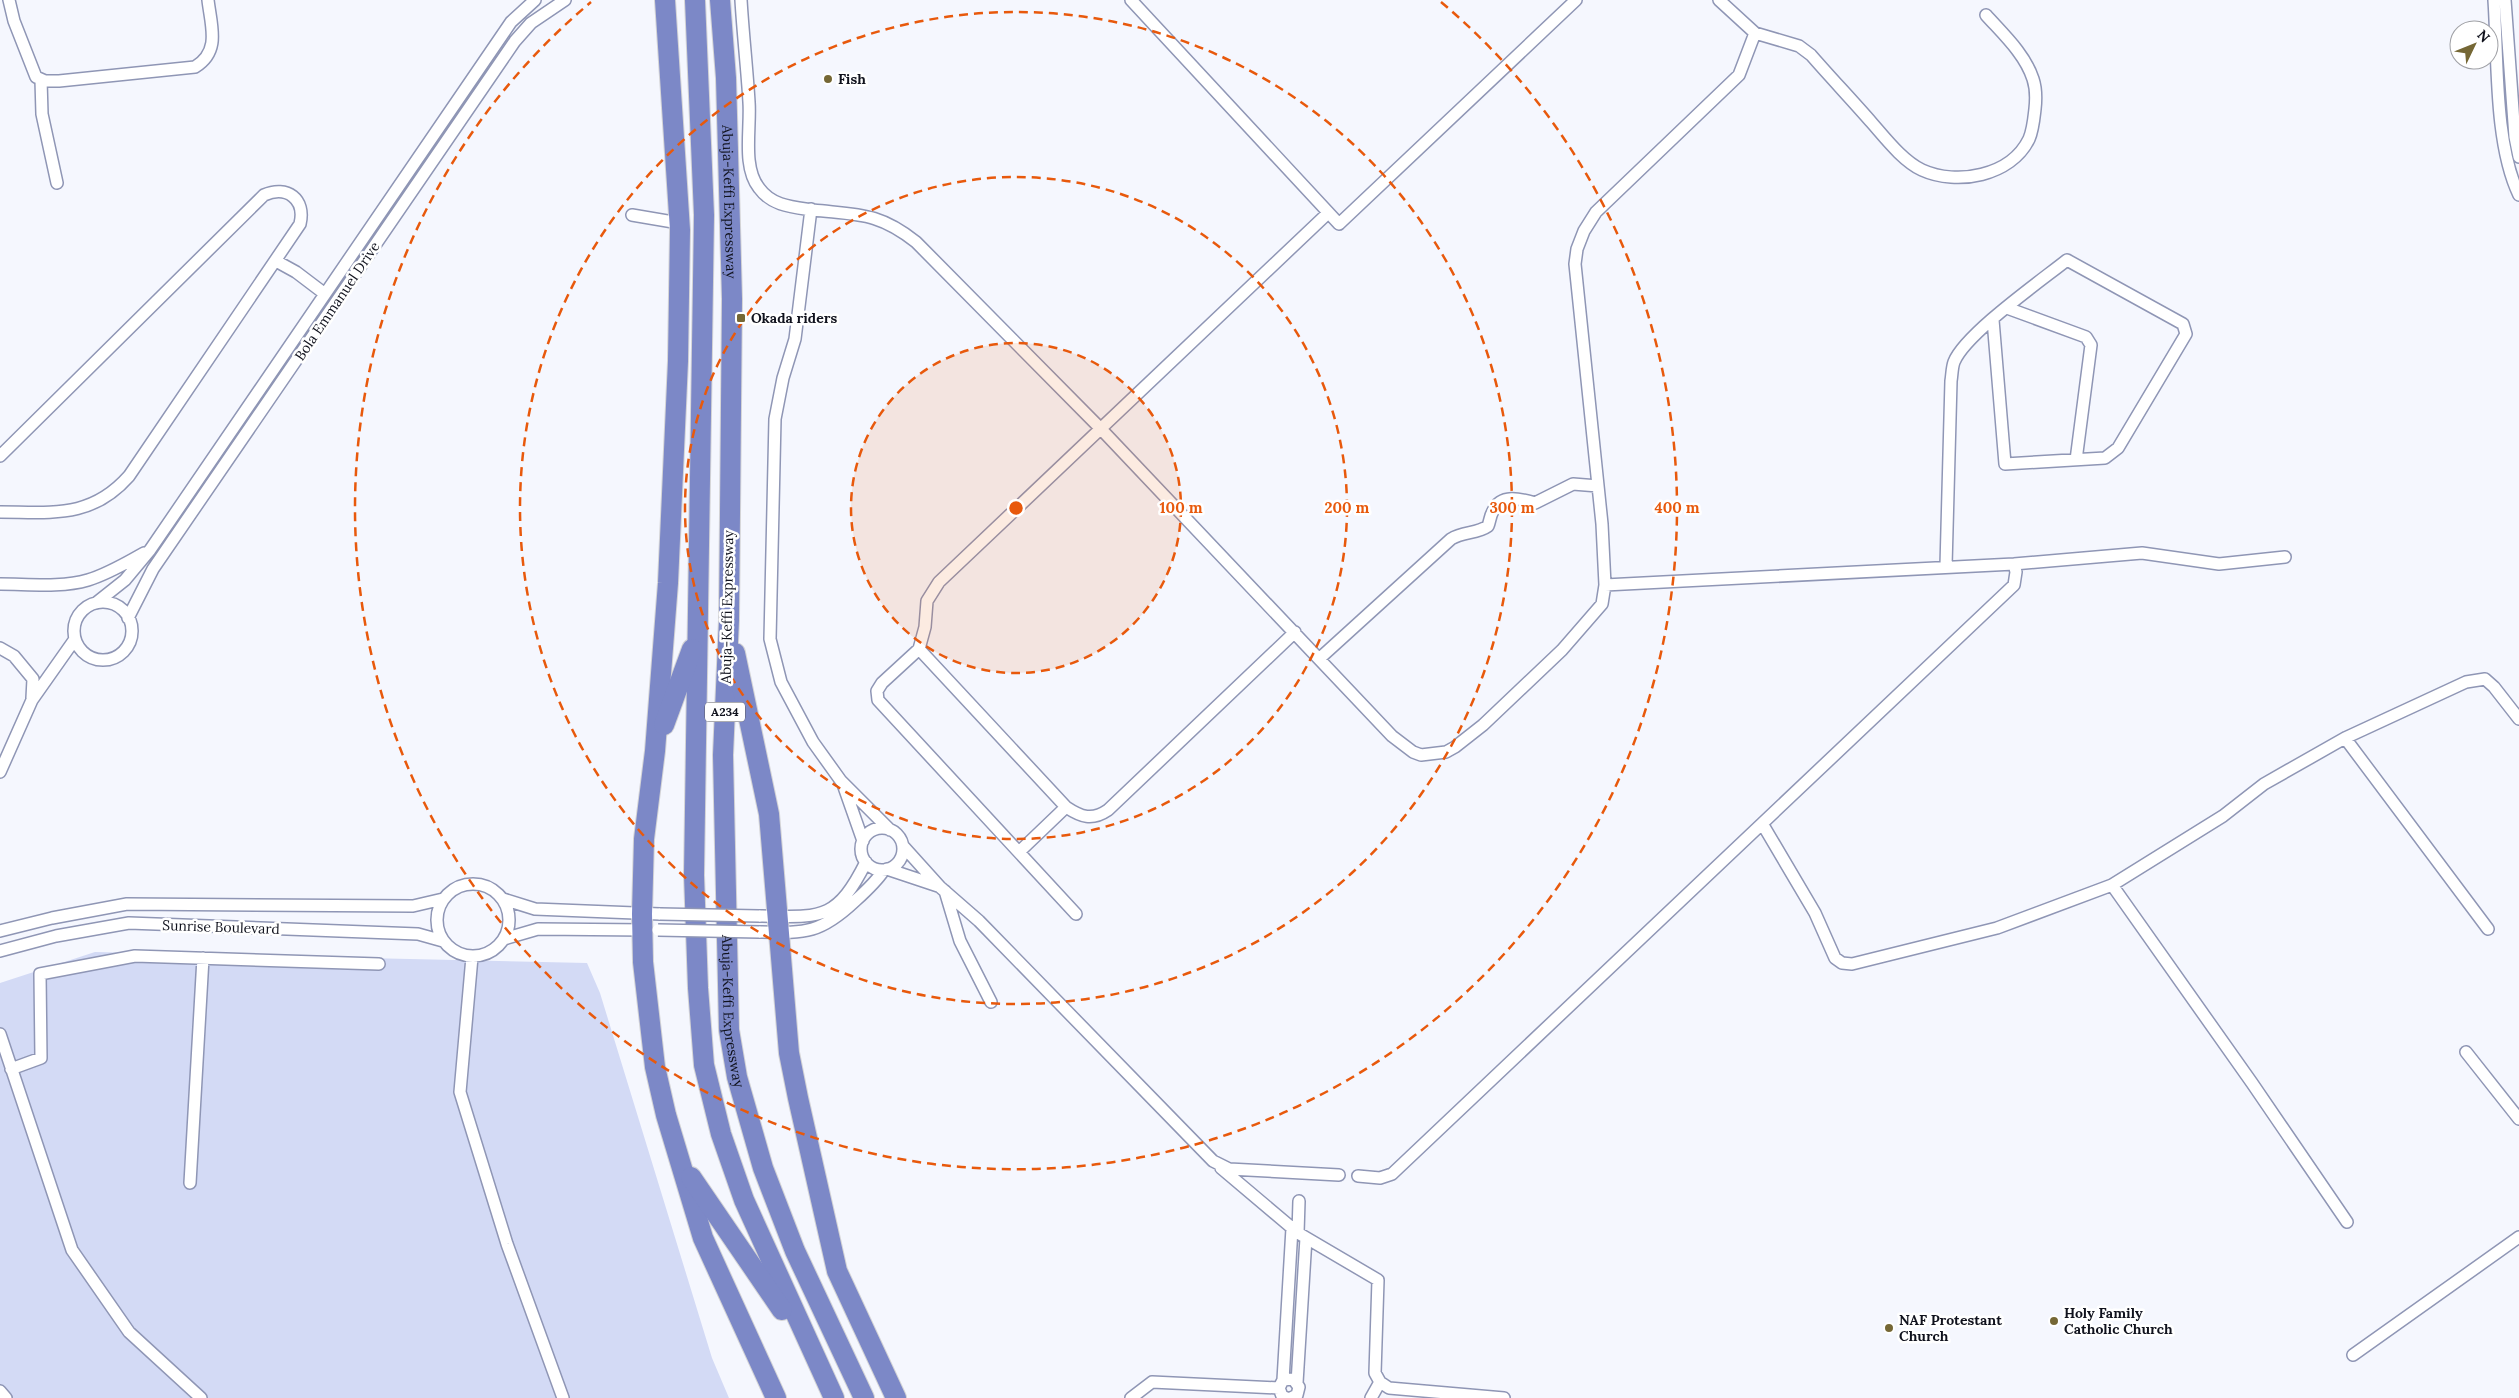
<svg xmlns="http://www.w3.org/2000/svg" width="2519" height="1398" viewBox="0 0 2519 1398" font-family="Lora,serif">
<rect width="100%" height="100%" fill="#f5f7fe"/>
<path fill="#d3daf5" d="M95 952 587 963 600 993 712 1358 729 1398H0V983Z"/>
<g fill="none" stroke-linecap="round" stroke-linejoin="round">
<defs>
<path id="street" d="M9 0 14 21 36 77 45 81H59L195 67C221 51 211 26 208 0
M741 0C743 34 747 68 749 102 751 128 742 167 759 188 772 206 792 207 813 210 858 215 878 212 916 242L1101 429 1392 736 1413 752 1421 755 1446 752 1455 747 1483 725 1562 650 1602 604 1605 585 1602 524 1575 264 1577 249 1584 231 1596 212 1739 75 1755 33
M1131 0 1339 224 1576 0
M1719 0 1755 33 1799 46 1811 55C1831 78 1852 100 1872 123 1886 139 1903 161 1922 170 1957 186 2011 176 2029 139 2033 130 2034 118 2035 109 2036 100 2036 88 2033 79 2025 54 2003 34 1986 15
M2494 0C2498 58 2494 143 2519 195
M2505 0 2515 137 2519 157
M41 80 42 114 57 183
M811 209 795 339 783 378 775 419 770 639 781 682 813 742 841 781 890 830
M632 215 679 223
M276 261 296 272 325 294
M2007 308 2086 337 2091 345 2076 460
M0 456 264 195C287 185 306 199 300 224L129 476C91 519 52 512 0 512
M1946 566 1951 381C1952 375 1952 367 1954 362 1965 334 2042 280 2067 260L2183 324 2186 334 2118 448 2105 458 2005 464 1993 320
M0 584C28 584 61 588 88 580 108 574 126 563 144 553
M1605 585 2014 564 2142 553 2219 564 2285 557
M74 631a29 29 0 1 1 58 0a29 29 0 1 1-58 0Z
M96 603 125 580 150 550 511 22 535 0
M128 618 153 569 515 41 531 23 565 0
M0 648 14 656 33 679 32 698
M919 649 1066 807C1081 817 1092 821 1108 810L1295 632
M1320 658 1451 539C1463 531 1477 534 1488 526 1490 521 1490 516 1493 511 1501 493 1521 499 1535 503L1573 484 1598 486
M2345 738 2488 929
M0 772 32 700 75 639
M844 787 863 841
M1763 825 1815 913 1835 958 1842 963 1852 964 1997 928 2112 885 2223 816 2264 784 2345 738 2466 682 2485 679 2494 687 2519 719
M861 849a21 21 0 1 1 42 0a21 21 0 1 1-42 0Z
M903 846 940 887 979 921 1213 1161 1229 1169 1339 1175
M1020 851 1066 807
M887 869 938 886
M437 920a36 36 0 1 1 72 0a36 36 0 1 1-72 0Z
M2112 885 2252 1083 2347 1222
M945 891 960 941 991 1002
M503 899 535 909 660 914
M1076 914 878 700 877 691 882 683 919 649 925 627 927 601 939 582 1327 214
M759 916C820 917 836 922 866 862
M0 931 52 918 127 904 413 906 443 899
M759 932C806 933 820 934 855 901 866 891 876 882 884 870
M504 939 538 929 646 930
M0 951 56 936 129 923 418 934 443 941
M472 957 460 1092 507 1244 563 1398
M0 1034 72 1250 129 1332 201 1398
M2466 1052 2519 1119
M11 1069 41 1058 40 974 135 956 379 964
M1221 1168 1298 1233 1378 1280 1375 1373 1380 1382 1389 1388 1504 1398
M1358 1176 1380 1178 1392 1174 2014 585 2016 572 2014 564
M190 1183 203 958
M1298 1233 1299 1201
M2353 1355 2519 1237
M1283 1380 1292 1228
M1297 1383 1306 1238
M0 1391 6 1398
M1131 1398 1152 1382 1279 1388
M1287 1398 1282 1396 1279 1388 1283 1380 1293 1379 1299 1387 1297 1395 1291 1398
M1371 1398 1380 1382"/>
<g id="highway">
<path d="M665 0 680 230 678 361 668 583 655 751 644 839 642 914 643 962 655 1067 666 1115 703 1238 776 1398"/>
<path d="M695 0 704 215 694 875 698 988 704 1065 721 1134 744 1200 834 1398"/>
<path id="s1" d="M720 0 726 78 732 299 729 620 723 755 729 1030 737 1077 763 1168 795 1251 864 1398"/>
<path d="M735 653 769 814 789 1053 798 1098 837 1271 896 1398"/>
<path d="M664 725 692 649"/>
<path d="M691 1177 782 1310"/>
</g>
</defs>
<use href="#street" stroke="#8f96b5" stroke-width="14"/>
<use href="#highway" stroke="#d4d4d6" stroke-width="22"/>
<use href="#street" stroke="#fff" stroke-width="11"/>
<use href="#highway" stroke="#7c88c7" stroke-width="20"/>
<defs>
<path id="street-bridge" d="M660 914 759 916
M658 930 759 932"/>
</defs>
<use href="#street-bridge" stroke="#8f96b5" stroke-width="14" stroke-linecap="butt"/>
<use href="#street-bridge" stroke="#fff" stroke-width="11"/>
</g>
<circle cx="1016" cy="508" r="165" fill="#e8590c" fill-opacity=".12"/>
<g fill="none" stroke="#e8590c" stroke-width="2.5" stroke-dasharray="9 6">
<circle cx="1016" cy="508" r="165"/>
<circle cx="1016" cy="508" r="331"/>
<circle cx="1016" cy="508" r="496"/>
<path d="M1441 2A661 661 0 1 1 591 2"/>
</g>
<g fill="#756735" stroke="#fff" stroke-width="2">
<circle cx="828" cy="79" r="5"/>
<rect x="736" y="313" width="10" height="10" rx="2.5"/>
<circle cx="2054" cy="1321" r="5"/>
<circle cx="1889" cy="1328" r="5"/>
</g>
<g text-anchor="middle" stroke-width="5" stroke-linejoin="round" paint-order="stroke">
<rect fill="#fff" stroke="#585961" stroke-width="1" x="705" y="702.5" width="40" height="19" rx="4"/>
<g font-size="12" font-weight="bold" fill="#10121d">
<text x="725" y="716">A234</text>
</g>
<g font-size="14" font-weight="bold" fill="#10121d" stroke="#fff" text-anchor="start">
<text x="838" y="84">Fish</text>
<text x="751" y="323">Okada riders</text>
<text x="2064" y="1318">Holy Family<tspan x="2064" dy="16">Catholic Church</tspan></text>
<text x="1899" y="1325">NAF Protestant<tspan x="1899" dy="16">Church</tspan></text>
</g>
<g font-size="14" fill="#10121d" stroke="#fff">
<text dy="5" stroke="none"><textPath href="#s1" startOffset="202">Abuja-Keffi Expressway</textPath></text>
<text transform="translate(337 301) rotate(-56)" y="5">Bola Emmanuel Drive</text>
<text transform="translate(727 607) rotate(-89)" y="5">Abuja-Keffi Expressway</text>
<text transform="translate(221 927) rotate(2)" y="5">Sunrise Boulevard</text>
<text dy="5" stroke="none"><textPath href="#s1" startOffset="1012">Abuja-Keffi Expressway</textPath></text>
</g>
</g>
<circle cx="1016" cy="508" r="8" fill="#e8590c" stroke="#fff" stroke-width="2.5"/>
<g font-size="15" text-anchor="middle" font-weight="bold" fill="#e8590c" stroke="#fff" stroke-width="5" stroke-linejoin="round" paint-order="stroke">
<text x="1181" y="513">100 m</text>
<text x="1347" y="513">200 m</text>
<text x="1512" y="513">300 m</text>
<text x="1677" y="513">400 m</text>
</g>
<g transform="translate(2474 45) rotate(47)"><circle r="24" fill="#ffffff" stroke="#9fa0a5"/>
<path d="M0-4L9 19L0 12L-9 19Z" fill="#756735"/>
<text y="-8" font-size="14" font-weight="bold" text-anchor="middle" fill="#10121d">N</text>
</g>
</svg>
